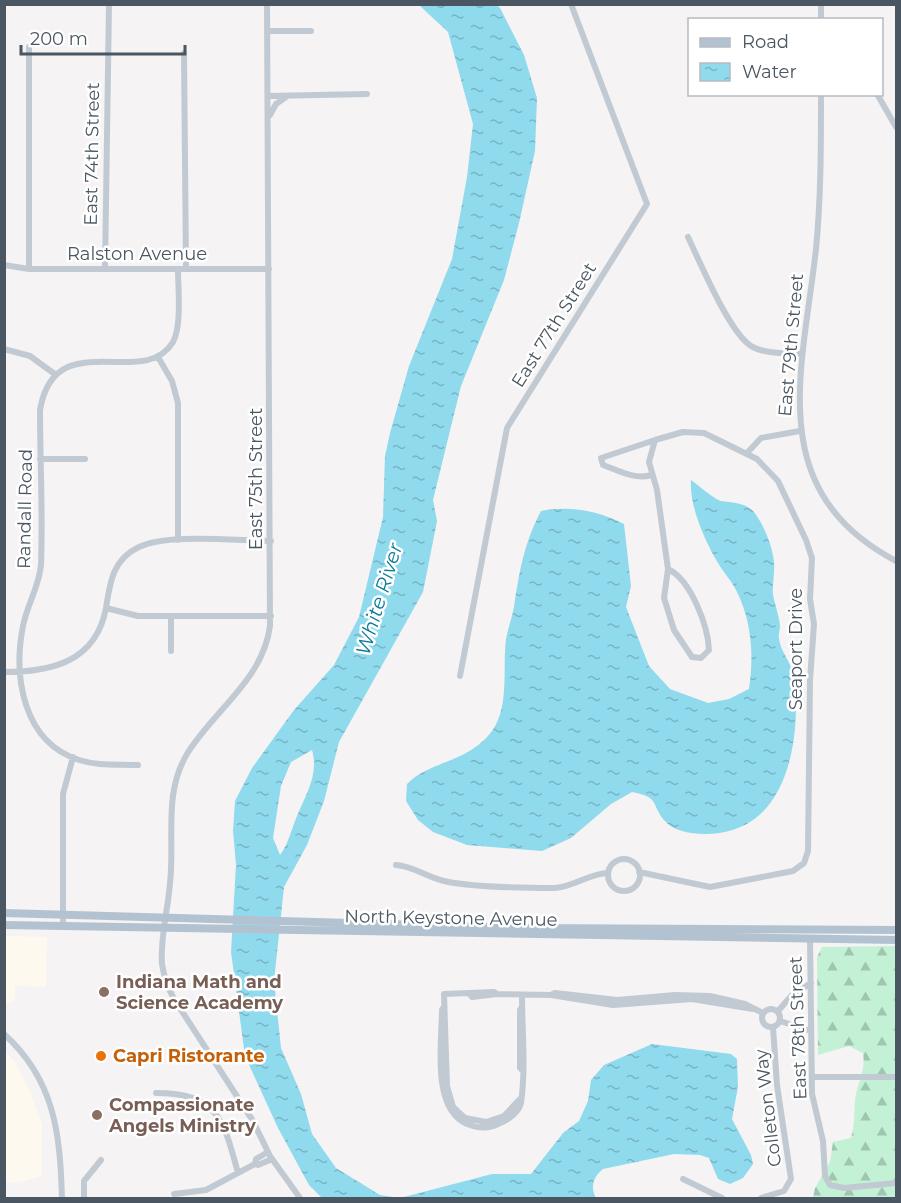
<svg xmlns="http://www.w3.org/2000/svg" width="901" height="1203" viewBox="0 0 901 1203" font-family="Montserrat,sans-serif">
<defs>
<pattern id="forest-firs" width="22" height="20" patternUnits="userSpaceOnUse" patternTransform="scale(1.5)"><rect width="22" height="20" fill="#c3f1d5"/><path d="M5 1l3.5 6h-7zM16 11l3.5 6h-7z" fill="#a0c6b0"/></pattern>
<pattern id="water-ripples" width="26" height="14" patternUnits="userSpaceOnUse" patternTransform="scale(1.5)"><rect width="26" height="14" fill="#90daee"/><path d="M2 4q2-2 4 0t4 0M15 11q2-2 4 0t4 0" fill="none" stroke="#78b4c4"/></pattern>
</defs>
<rect width="100%" height="100%" fill="#f5f3f3"/>
<path fill="#fdf9ef" d="M5 936 47 937 46 987 15 986V1000L5 1004Z
M4 1051 14 1060 30 1092 42 1124V1176L20 1182H5Z"/>
<path fill="url(#forest-firs)" d="M896 946V1198H813L815 1188 830 1162 833 1142 851 1138C855 1124 854 1114 855 1100 857 1084 866 1070 863 1053L849 1046 818 1055 817 957 822 947Z"/>
<path fill="url(#water-ripples)" fill-rule="evenodd" d="M419 5H497L500 8 524 55 537 98 535 151 519 223 504 280 461 386 433 500 437 521 423 592 339 742 324 801 307 845 284 887 274 981 281 1048 301 1094 312 1134 336 1168 380 1195 400 1198 492 1174H531L563 1133 579 1121 588 1101 591 1080 604 1065 652 1044 731 1054 737 1059 738 1087 732 1119 751 1155 753 1164 743 1178 730 1184 718 1179 709 1158 700 1155 674 1154 603 1169C593 1177 590 1187 596 1198H322L309 1185 278 1128 245 1056 231 952 236 865 233 831 235 801 252 768 294 710 334 665 359 617 383 517 385 456 390 433 409 366 452 259 467 177 473 124 448 32ZM312 750C319 775 306 794 297 816 291 830 289 843 280 855L273 838 281 786 291 762Z
M691 480C698 485 714 499 721 501 732 503 745 502 754 512 764 525 773 547 774 563 775 573 772 584 773 595 775 605 779 615 780 626 780 630 778 635 779 639 781 653 792 663 794 677 801 730 791 816 729 831 711 836 676 836 664 820 650 803 661 798 632 792L611 804 571 838 542 851 467 845 433 832 418 820 406 801 407 784C428 762 464 763 488 736 511 711 502 670 506 639 508 628 512 618 514 607 519 573 524 543 541 511 568 505 600 511 624 524L631 586 626 607 649 666 670 689 708 703 729 699 749 689C754 656 752 621 736 590 731 580 723 572 718 563 705 541 689 506 691 480Z"/>
<g fill="none" stroke-linecap="round" stroke-linejoin="round">
<path stroke="#c1cad2" stroke-width="6" d="M267 4 270 626C263 680 214 710 187 754 163 794 175 839 170 883 168 910 160 937 162 964 164 977 168 988 174 999L253 1121 270 1156 300 1198
M821 4V20
M267 31H311
M29 47V269
M184 53 186 269
M821 94C821 146 821 198 816 249 803 369 762 490 896 561
M877 94 896 127
M268 96 367 94
M270 115 276 104 286 97
M688 237C700 262 729 332 751 346 764 354 786 353 802 354
M4 265 29 269H269
M105 269 109 4
M4 349 30 356 56 375
M158 357 172 381 178 403V540
M747 453 761 438 800 431
M40 459H85
M652 475C634 480 620 471 603 465L601 458 655 440
M106 608 138 616H271
M171 616V651
M4 672C51 672 96 662 106 608 110 582 113 559 139 547 166 533 239 541 271 541
M460 676 507 428 647 204 571 4
M138 765C118 764 98 766 79 760 23 742 13 677 23 626 27 605 39 587 41 565 43 514 40 461 40 410 55 323 144 391 173 342 182 326 178 288 178 269
M608 875a16 16 0 1 1 32 0a16 16 0 1 1-32 0Z
M396 865C413 866 427 877 444 881 471 887 526 888 555 888 574 887 590 873 608 873
M639 872 710 887 793 871 804 863 808 851 810 680 814 624 810 599 812 558 806 540 778 481 757 459 704 433 683 432 655 440 649 462 657 490 668 569 664 598 674 630 692 657 701 658 709 650C708 626 691 580 668 569
M63 926V794L73 757
M810 939 812 1094 823 1141 825 1176 830 1185 844 1188 896 1183
M470 994 472 997 497 994
M551 995 613 1005 692 999 753 1009
M444 1007 442 1010C442 1042 431 1108 467 1124 477 1128 488 1129 498 1124 506 1121 519 1113 521 1103 526 1067 522 1031 522 995
M522 1007 520 1010V1068L522 1070
M762 1018a9 9 0 1 1 18 0a9 9 0 1 1-18 0Z
M778 1011 792 995 811 983
M780 1021 811 1031
M4 1034C55 1080 60 1134 62 1198
M812 1077H896
M156 1093C218 1093 224 1121 238 1173
M520 1099 504 1116 486 1122 465 1118 453 1107 447 1086 444 994 494 992 497 994 551 995 555 993 617 1000 675 995 710 996 745 1004 763 1013
M255 1164 256 1159 268 1152
M683 1179 722 1198
M174 1194 206 1190 255 1164 258 1165 272 1159
M84 1198V1181L101 1160
M761 1198 784 1191 791 1179 777 1085 773 1027"/>
<path stroke="#b3c2d1" stroke-width="8" d="M4 913 527 928 896 930
M4 925 896 940"/>
</g>
<g fill="#8d6e63" stroke="#fff" stroke-width="2">
<circle cx="104" cy="992" r="6"/>
<circle cx="97" cy="1115" r="6"/>
</g>
<circle fill="#e8710a" stroke="#fff" stroke-width="2" cx="101" cy="1056" r="6"/>
<g text-anchor="middle" stroke-width="5" stroke-linejoin="round" paint-order="stroke">
<g font-size="18" fill="#4a5661" stroke="#fff">
<text transform="translate(92 154) rotate(-89)" y="6">East 74th Street</text>
<text x="137" y="260">Ralston Avenue</text>
<text transform="translate(554 325) rotate(-58)" y="6">East 77th Street</text>
<text transform="translate(791 345) rotate(-85)" y="6">East 79th Street</text>
<text transform="translate(256 479) rotate(-90)" y="6">East 75th Street</text>
<text transform="translate(25 509) rotate(-89)" y="6">Randall Road</text>
<text transform="translate(796 649) rotate(-90)" y="6">Seaport Drive</text>
<text transform="translate(451 918) rotate(1)" y="6">North Keystone Avenue</text>
<text transform="translate(798 1028) rotate(-92)" y="6">East 78th Street</text>
<text transform="translate(768 1108) rotate(-97)" y="6">Colleton Way</text>
</g>
<g font-size="18" font-weight="bold" fill="#785e54" stroke="#fff" text-anchor="start">
<text x="116" y="988">Indiana Math and<tspan x="116" dy="21">Science Academy</tspan></text>
<text x="109" y="1111">Compassionate<tspan x="109" dy="21">Angels Ministry</tspan></text>
</g>
<g font-size="18" font-weight="bold" fill="#c56008" stroke="#fff" text-anchor="start">
<text x="113" y="1062">Capri Ristorante</text>
</g>
<g font-size="20" font-style="italic" fill="#0c7c9b" stroke="#fff">
<text transform="translate(379 599) rotate(-73)" y="7">White River</text>
</g>
</g>
<rect width="901" height="1203" fill="none" stroke="#4a5661" stroke-width="12"/>
<rect x="688" y="18" width="195" height="78" fill="#ffffff" stroke="#b7bbc0" stroke-width="1.5"/>
<rect x="700" y="38" width="30" height="9" fill="#b3c2d1" stroke="#b7bbc0" stroke-width="1.5"/>
<text x="742" y="48" font-size="18" fill="#4a5661">Road</text>
<rect x="700" y="63" width="30" height="18" fill="url(#water-ripples)" stroke="#b7bbc0" stroke-width="1.5"/>
<text x="742" y="78" font-size="18" fill="#4a5661">Water</text>
<path d="M21 45v9h164v-9" fill="none" stroke="#4a5661" stroke-width="3"/>
<text x="30" y="45" font-size="18" fill="#4a5661" stroke="#ffffff" stroke-width="4.5" paint-order="stroke">200 m</text>
</svg>
